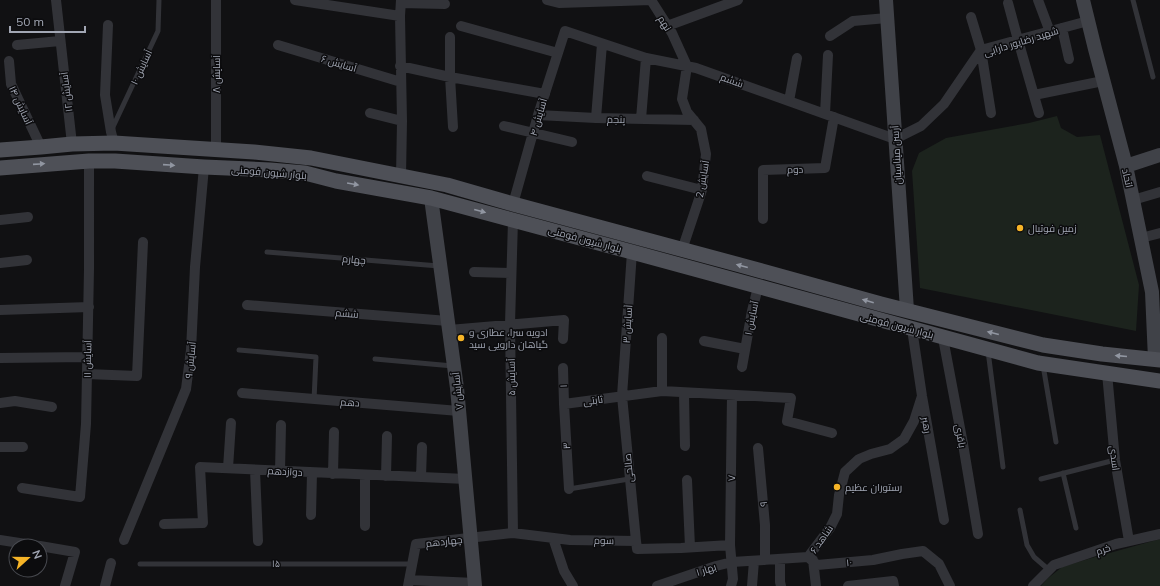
<svg xmlns="http://www.w3.org/2000/svg" width="1160" height="586" viewBox="0 0 1160 586" font-family="Mulish,Cairo,sans-serif">
<rect width="100%" height="100%" fill="#111113"/>
<path fill="#1c231d" d="M1057 116 1061 128 1077 137 1100 135 1139 285 1136 331 920 288 912 171 919 153 946 138 1029 123Z
M1160 539V586H1041L1047 579 1062 567 1088 559Z"/>
<g fill="none" stroke-linecap="round" stroke-linejoin="round">
<path stroke="#323338" stroke-width="5" d="M1133 0 1153 77
M112 129 158 31 159 0
M267 252 439 266
M239 350 316 357 314 400
M988 351 1003 467
M375 359 453 366
M1043 365 1056 442
M1063 473 1076 528
M1041 479 1115 460
M569 489 629 479
M1020 510 1027 545 1034 557 1049 570
M140 564H412"/>
<path stroke="#323338" stroke-width="10" d="M56 0 72 144
M295 0 400 16
M401 0 400 16 402 121 401 176
M547 0 559 3 651 0 672 33 687 66 682 99 687 112 701 129 706 154 702 190 682 250
M1038 0 1050 32
M401 3 445 4
M1008 3 1018 40 1039 113
M971 17 981 50 991 113
M108 25 105 95 111 132 114 143
M461 26 558 53
M667 26 738 0
M1062 28 1069 59
M830 36 853 21 887 18
M450 37V77L453 127
M17 45 60 41
M278 45 401 82
M9 61 11 84 41 147
M400 66 450 77 545 94
M1034 95 1103 81
M789 101 797 58
M370 113 402 121
M825 114 828 55
M538 115 596 118 694 120
M596 118 602 44
M641 119 646 58
M504 126 572 142
M216 149V0
M647 176 702 190
M1133 200 1160 192
M513 204 538 115 565 31 646 58 696 68 895 139 921 126 944 104 981 50 1088 21
M763 219V170L825 168 834 117
M0 220 28 217
M1141 238 1160 233
M632 252 622 396 636 541
M0 263 27 260
M474 272 511 273
M247 305 448 321
M0 310 89 307
M912 329 922 396 944 520
M449 330 564 320 563 339
M943 338 963 444 978 534
M704 341 745 349
M0 358 87 357
M742 367 752 311 758 287
M563 368 564 404 569 489
M1107 373 1115 460 1129 541
M87 374 137 376 143 242
M662 391V338
M242 393 459 411
M684 393 685 446
M0 403 15 401 52 407
M564 404 662 391 791 398 787 421 832 433
M0 447H23
M758 448 765 525V560
M228 468 231 423
M255 470 258 541
M280 471 281 425
M333 474 334 432
M365 475V526
M386 476 387 436
M421 477 422 447
M687 480 690 547
M22 488 80 497 86 424 89 269V161
M311 515 312 473
M164 524 203 523 200 467 466 479
M513 533 510 324 513 220
M553 538 564 571 573 586
M0 540 39 546
M124 540 186 389 191 350 195 267 204 167
M40 546 75 552 65 586
M808 557 830 528 837 514 839 495 845 472 859 459 871 454 890 449 904 439 914 421 922 396
M780 559V582L781 586
M813 560 816 586
M409 580 475 583
M105 586 111 563
M408 586 416 544 513 533 570 540 636 541 637 549 681 548 730 545
M657 586 716 566 732 562 808 557 817 565 873 560 902 554 923 551 939 564 950 586
M731 586 733 579 730 545 732 395
M752 586 754 561
M848 586 893 581 894 586
M1033 586 1054 565 1116 544 1160 534"/>
<path stroke="#404248" stroke-width="14" d="M886 0 907 310
M1083 0 1095 49 1126 166 1152 292 1155 359
M1126 166 1160 155
M431 198 457 388 475 586"/>
<path stroke="#4e5057" stroke-width="15" d="M0 150 41 147 72 144 114 143 254 152 311 158 447 185 513 204 740 265 881 304 1043 345 1102 354 1160 360
M0 168 89 161H115L204 167 270 170 305 173 336 181 431 198 632 252 1038 363 1160 381"/>
</g>
<defs><path id="oneway-solid" d="M-6-.8H1V-3.2L6.5 0L1 3.2V.8H-6Z"/></defs>
<g fill="#9196a1">
<use href="#oneway-solid" transform="translate(39 164) rotate(-4)"/>
<use href="#oneway-solid" transform="translate(169 165) rotate(4)"/>
<use href="#oneway-solid" transform="translate(353 184) rotate(10)"/>
<use href="#oneway-solid" transform="translate(480 211) rotate(15)"/>
<use href="#oneway-solid" transform="translate(742 266) rotate(-165)"/>
<use href="#oneway-solid" transform="translate(868 301) rotate(-164)"/>
<use href="#oneway-solid" transform="translate(993 333) rotate(-166)"/>
<use href="#oneway-solid" transform="translate(1121 356) rotate(-175)"/>
</g>
<g fill="#f6b427" stroke="#0c0c0e" stroke-width="1.5">
<circle cx="1020" cy="228" r="4"/>
<circle cx="461" cy="338" r="4"/>
<circle cx="837" cy="487" r="4"/>
</g>
<g text-anchor="middle" stroke-width="3" stroke-linejoin="round" paint-order="stroke">
<g font-size="10" fill="#a2a7b4" stroke="#0c0c0e">
<text transform="translate(665 23) rotate(58)" y="4">نهم</text>
<text transform="translate(1021 41) rotate(-17)" y="4">شهید رضاپور دارابی</text>
<text transform="translate(339 63) rotate(17)" y="4">آسایش ۶</text>
<text transform="translate(141 67) rotate(-65)" y="4">آسایش ‍۱۰</text>
<text transform="translate(216 74) rotate(-90)" y="4">آسایش ۸</text>
<text transform="translate(732 80) rotate(20)" y="4">ششم</text>
<text transform="translate(66 92) rotate(-97)" y="4">آسایش ۱۲</text>
<text transform="translate(21 105) rotate(65)" y="4">آسایش ۱۴</text>
<text transform="translate(538 117) rotate(-74)" y="4">آسایش ۴</text>
<text transform="translate(616 119) rotate(1)" y="4">پنجم</text>
<text transform="translate(896 155) rotate(-93)" y="4">آرسن میناسیان</text>
<text transform="translate(795 169) rotate(-2)" y="4">دوم</text>
<text transform="translate(269 172) rotate(5)" y="4">بلوار شیون فومنی</text>
<text transform="translate(1128 178) rotate(78)" y="4">اتحاد</text>
<text transform="translate(702 179) rotate(-80)" y="4">آسایش 2</text>
<text transform="translate(585 239) rotate(15)" y="4">بلوار شیون فومنی</text>
<text transform="translate(354 259) rotate(5)" y="4">چهارم</text>
<text transform="translate(347 313) rotate(5)" y="4">ششم</text>
<text transform="translate(751 318) rotate(-78)" y="4">آسایش ۱</text>
<text transform="translate(627 324) rotate(-86)" y="4">آسایش ۳</text>
<text transform="translate(897 325) rotate(15)" y="4">بلوار شیون فومنی</text>
<text transform="translate(87 359) rotate(-89)" y="4">آسایش ۱۱</text>
<text transform="translate(190 360) rotate(-84)" y="4">آسایش ۹</text>
<text transform="translate(511 377) rotate(-91)" y="4">آسایش ۵</text>
<text transform="translate(563 386) rotate(-91)" y="4">۱</text>
<text transform="translate(457 391) rotate(-96)" y="4">آسایش ۷</text>
<text transform="translate(593 400) rotate(-8)" y="4">ثابتی</text>
<text transform="translate(350 402) rotate(4)" y="4">دهم</text>
<text transform="translate(927 425) rotate(80)" y="4">رهبر</text>
<text transform="translate(961 436) rotate(80)" y="4">باقری</text>
<text transform="translate(566 446) rotate(-94)" y="4">۳</text>
<text transform="translate(1115 458) rotate(83)" y="4">اسدی</text>
<text transform="translate(628 468) rotate(-95)" y="4">صالحی</text>
<text transform="translate(285 471) rotate(3)" y="4">دوازدهم</text>
<text transform="translate(731 478) rotate(-89)" y="4">۷</text>
<text transform="translate(763 504) rotate(-95)" y="4">۹</text>
<text transform="translate(821 539) rotate(-55)" y="4">شاهد ۶</text>
<text transform="translate(604 540) rotate(1)" y="4">سوم</text>
<text transform="translate(444 541) rotate(-6)" y="4">چهاردهم</text>
<text transform="translate(1103 549) rotate(-19)" y="4">خرم</text>
<text transform="translate(849 562) rotate(-5)" y="4">۱۰</text>
<text x="276" y="567">۱۵</text>
<text transform="translate(706 569) rotate(-18)" y="4">بهار ۱</text>
</g>
<g font-size="10" fill="#a2a7b4" stroke="#0c0c0e" text-anchor="start">
<text x="1028" y="232">زمین فوتبال</text>
<text x="469" y="336">ادویه سرا، عطاری و<tspan x="469" dy="12">گیاهان دارویی سید</tspan></text>
<text x="845" y="491">رستوران عظیم</text>
</g>
</g>
<g transform="translate(28 558) rotate(69)"><circle r="19" fill="#0c0c0e" stroke="#484a50"/>
<path d="M0-3L7 15L0 10L-7 15Z" fill="#f6b427"/>
<text y="-6" font-size="11" font-weight="bold" text-anchor="middle" fill="#a2a7b4">N</text>
</g>
<path d="M10 26v6h75v-6" fill="none" stroke="#a2a7b4" stroke-width="2"/>
<text x="16" y="26" font-size="12" fill="#a2a7b4" stroke="#0c0c0e" stroke-width="3" paint-order="stroke">50 m</text>
</svg>
